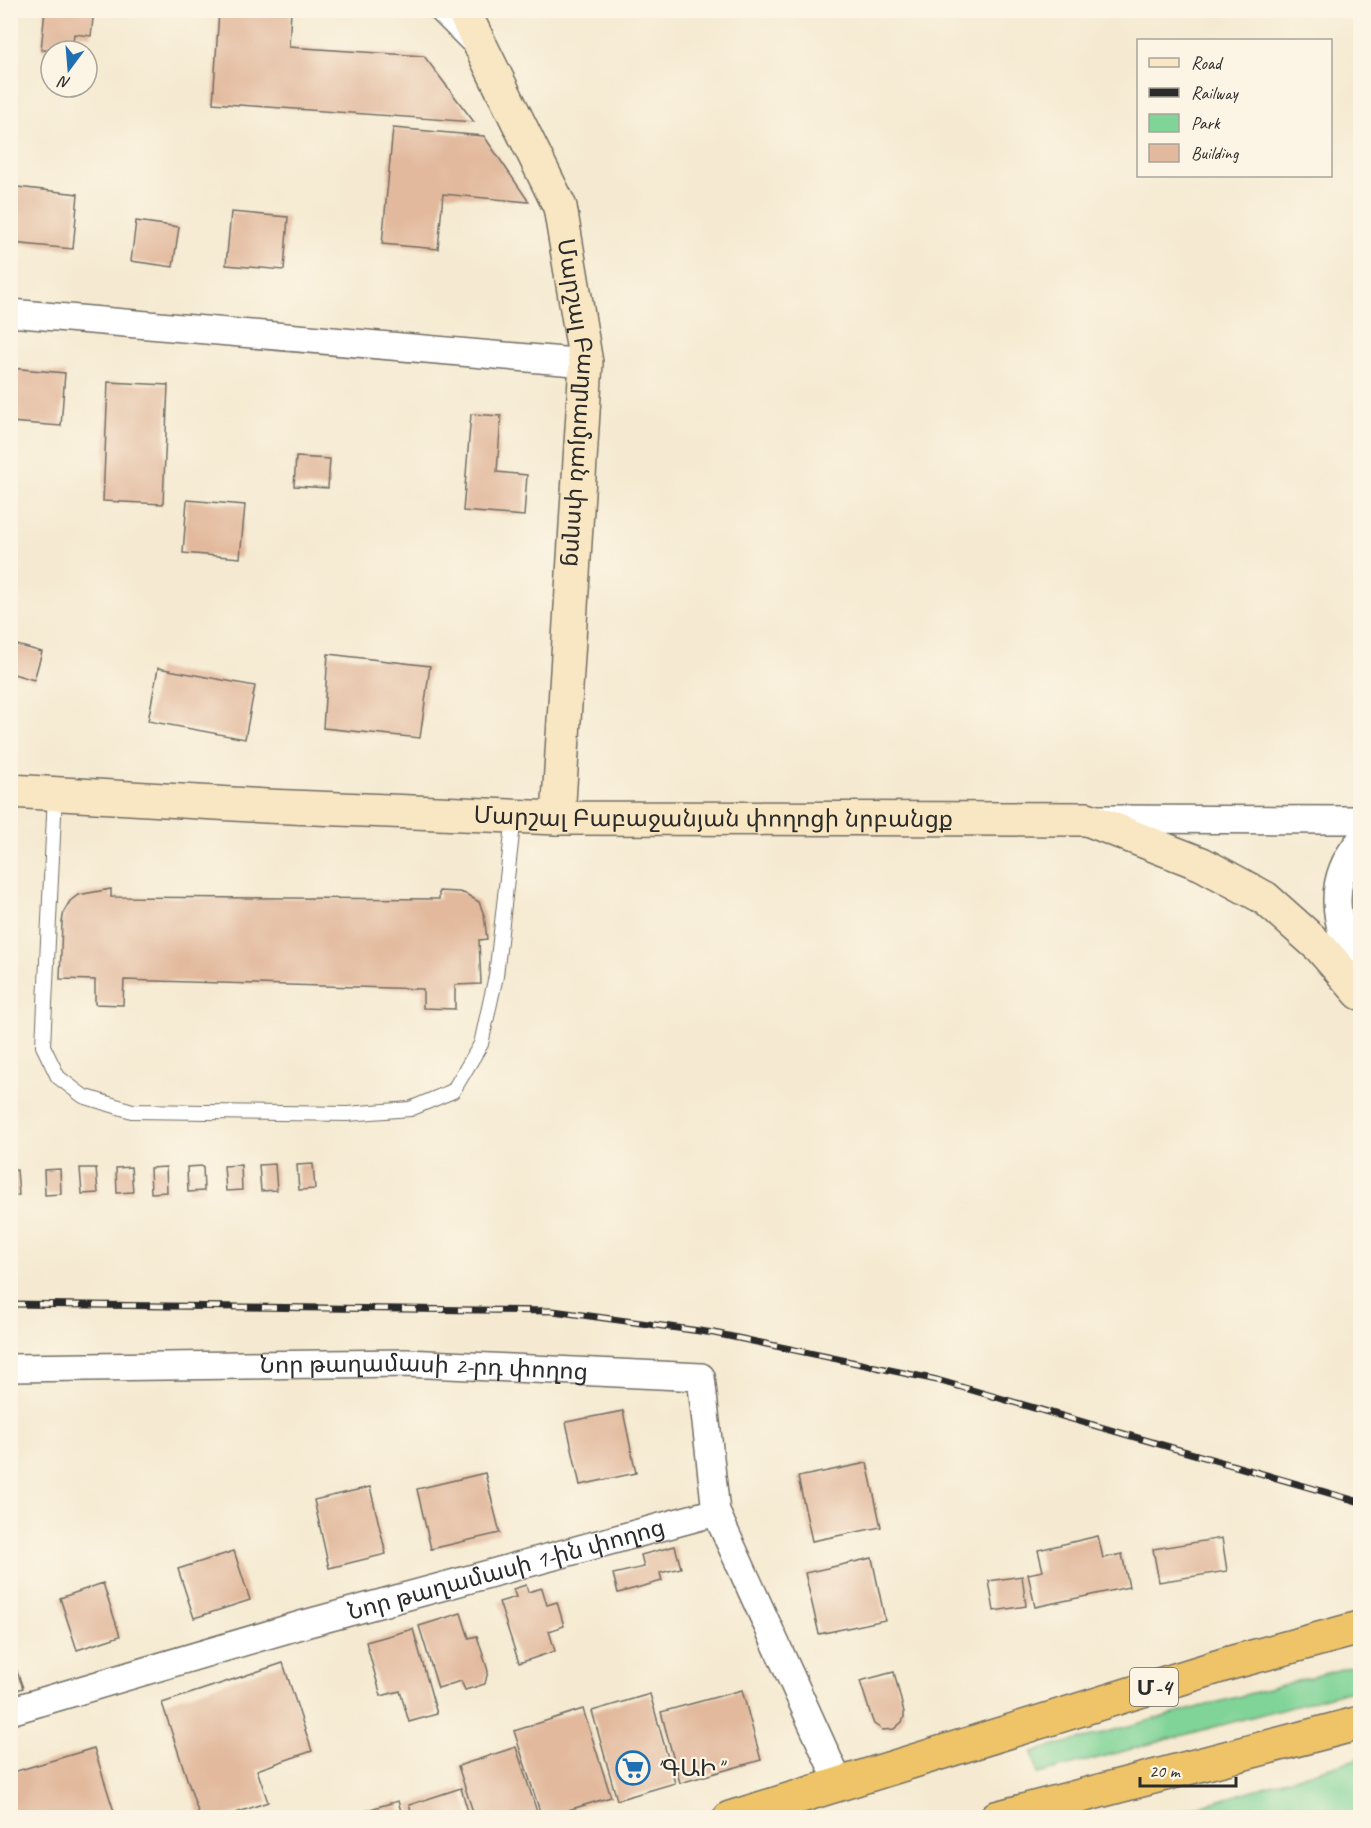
<svg xmlns="http://www.w3.org/2000/svg" width="1371" height="1828" viewBox="0 0 1371 1828" font-family="Caveat,'Noto Sans Armenian',sans-serif">
<rect width="100%" height="100%" fill="#fcf5e5"/>
<filter id="ink" filterUnits="userSpaceOnUse"><feTurbulence type="fractalNoise" baseFrequency=".0167" numOctaves="2"/><feDisplacementMap in="SourceGraphic" scale="12" xChannelSelector="R" yChannelSelector="G"/><feConvolveMatrix kernelMatrix="1 2 1 2 8 2 1 2 1" color-interpolation-filters="sRGB"/></filter>
<filter id="wash" filterUnits="userSpaceOnUse"><feTurbulence type="fractalNoise" baseFrequency=".008" numOctaves="4" result="noise"/><feDisplacementMap in="SourceGraphic" scale="24" xChannelSelector="R" yChannelSelector="G"/><feGaussianBlur stdDeviation="1.35" result="paint"/><feColorMatrix in="noise" values="0 0 0 0 0 0 0 0 0 0 0 0 0 0 0 0 0 1.4 0 .05"/><feComposite in="paint" operator="in"/></filter>
<g filter="url(#wash)">
<rect width="100%" height="100%" fill="#f5ead1"/>
<path fill="#80d498" stroke="#568062" stroke-width="1.5" d="M1360 1664V1688L1038 1774 1032 1752Z
M1360 1758V1798L1353 1817H1163Z"/>
<g id="blocks">
<path fill="#e2b99d" d="M45 10H94L91 36 74 34 72 51 41 50Z
M219 10H291L289 47 424 56 474 122 213 103Z
M393 128 484 136 529 202 443 194 438 249 382 244Z
M17 187 78 194 73 249 12 243Z
M231 212 288 217 284 270 226 265Z
M136 221 179 227 173 267 131 261Z
M10 368 65 373 61 426 10 422Z
M108 382 168 385 163 504 103 501Z
M471 414 501 416 497 472 527 475 524 516 463 511Z
M296 457 330 459 328 488 294 486Z
M187 500 245 505 240 558 183 553Z
M10 643 42 652 34 680 10 673Z
M328 654 430 666 420 738 323 728Z
M158 668 255 686 245 739 148 721Z
M111 889V897L439 899V891L459 892 466 894 479 902 484 915 487 939 479 940 481 984 455 985V1009L423 1008V989L124 980 123 1005 95 1004V980L60 979 62 922 64 911 70 901 78 895Z
M275 1164 277 1190 261 1191 259 1165Z
M313 1164 315 1189 299 1190 297 1165Z
M241 1165 242 1190 226 1191 224 1166Z
M203 1166 204 1191 188 1192 187 1167Z
M131 1167 133 1192 117 1193 116 1168Z
M166 1167 167 1192 151 1193 150 1168Z
M80 1168H96L98 1193 82 1194Z
M60 1169 61 1194 45 1195 44 1170Z
M17 1170 19 1195 10 1196V1171Z
M623 1411 636 1473 580 1485 566 1422Z
M867 1463 881 1527 812 1541 798 1477Z
M485 1473 500 1533 431 1549 417 1489Z
M370 1487 386 1554 329 1568 314 1500Z
M1098 1536 1103 1558 1122 1554 1129 1587 1035 1607 1028 1574 1043 1571 1038 1550Z
M1222 1538 1227 1571 1159 1582 1153 1549Z
M675 1546 681 1568 660 1573 662 1581 618 1593 613 1574 644 1567 641 1555Z
M234 1551 250 1600 194 1618 178 1569Z
M872 1558 885 1620 819 1634 805 1573Z
M1022 1576 1026 1606 994 1611 989 1581Z
M103 1583 120 1636 77 1650 60 1598Z
M526 1585 528 1592 542 1588 547 1605 557 1602 564 1626 549 1631 555 1651 519 1663 499 1602 516 1597 513 1589Z
M461 1613 469 1638 477 1636 488 1671 485 1684 465 1690 461 1681 438 1688 419 1626Z
M413 1629 437 1714 409 1722 400 1691 381 1696 366 1642Z
M10 1652 23 1688 10 1692Z
M283 1663 312 1751 257 1770 268 1802 221 1818H200L162 1703Z
M894 1672 904 1712V1717L902 1722 894 1729 883 1730 874 1724 872 1719 860 1681Z
M742 1690 761 1760 680 1783 661 1712Z
M650 1694 675 1783 617 1800 592 1711Z
M583 1709 611 1797 542 1818 514 1731Z
M516 1747 539 1818H475L458 1766Z
M94 1748 116 1818H10V1773Z
M461 1788 470 1818H413L409 1805Z
M398 1801 403 1818H343V1817Z"/>
</g>
</g>
<g filter="url(#ink)">
<use href="#blocks" fill-opacity="0" stroke="#726e65" stroke-width="1.5"/>
<g fill="none" stroke-linecap="round" stroke-linejoin="round">
<defs>
<path id="lane" d="M55 794 43 1046 58 1077 83 1096 132 1111 347 1114 410 1109 453 1091 481 1044 496 976 514 816"/>
<g id="street">
<path d="M443 10 473 40"/>
<path d="M10 313 586 363"/>
<path d="M1098 819 1360 820"/>
<path d="M1360 841C1321 887 1339 930 1360 980"/>
<path id="s1" d="M10 1368 406 1363 701 1377 716 1512"/>
<path id="s2" d="M10 1711 301 1625 716 1512 839 1783"/>
</g>
<g id="secondary">
<path id="s3" d="M463 10 560 207 586 363 558 818"/>
<path id="s4" d="M10 791 266 806 558 818 1087 819 1202 864 1265 898 1320 947 1360 993"/>
</g>
<path id="highway" d="M730 1818 1230 1663 1360 1628
M996 1818 1360 1723"/>
</defs>
<use href="#lane" stroke="#726e65" stroke-width="16"/>
<use href="#street" stroke="#726e65" stroke-width="30"/>
<use href="#secondary" stroke="#726e65" stroke-width="36"/>
<use href="#highway" stroke="#726e65" stroke-width="36"/>
<use href="#lane" stroke="#fff" stroke-width="14"/>
<use href="#street" stroke="#fff" stroke-width="27"/>
<use href="#secondary" stroke="#f9e7c3" stroke-width="33"/>
<use href="#highway" stroke="#efc469" stroke-width="33"/>
<defs>
<path id="rail" d="M10 1304 553 1311 714 1333 937 1380 1360 1502"/>
</defs>
<use href="#rail" stroke="#2b2b2b" stroke-width="7"/>
<use href="#rail" stroke="#fcf5e5" stroke-width="4.5" stroke-dasharray="14" stroke-linecap="butt"/>
</g>
</g>
<defs>
<symbol id="supermarket-ring" viewBox="-11 -11 22 22"><circle r="9.5" fill="#fcf5e5" stroke="#1f6fb2" stroke-width="1.5"/><path d="M-6-5.5h2.5l.6 2H6L4.5 2H-2.5L-4.4-4H-6ZM-1.5 3.2a1.3 1.3 0 1 0 .1 0ZM3 3.2a1.3 1.3 0 1 0 .1 0Z" fill="#1f6fb2"/></symbol>
</defs>
<g fill-rule="evenodd">
<use href="#supermarket-ring" x="614" y="1749" width="38" height="38"/>
</g>
<g text-anchor="middle" stroke-width="4.5" stroke-linejoin="round" paint-order="stroke">
<rect fill="#fcf5e5" stroke="#6a6863" stroke-width="1.5" x="1130" y="1668" width="48" height="38" rx="4.5"/>
<g font-size="22" font-weight="bold" fill="#2b2b2b">
<text x="1154" y="1695">Մ-4</text>
</g>
<g font-size="24" fill="#2b2b2b" stroke="#fcf5e5">
<text dy="8" stroke="none"><textPath href="#s3" startOffset="417">Մարշալ Բաղրամյան փողոց</textPath></text>
<text dy="8" stroke="none"><textPath href="#s4" startOffset="704">Մարշալ Բաբաջանյան փողոցի նրբանցք</textPath></text>
<text dy="8" stroke="none"><textPath href="#s1" startOffset="414">Նոր թաղամասի 2-րդ փողոց</textPath></text>
<text dy="8" stroke="none"><textPath href="#s2" startOffset="516">Նոր թաղամասի 1-ին փողոց</textPath></text>
</g>
<g font-size="24" fill="#2b2b2b" stroke="#fcf5e5" text-anchor="start">
<text x="656" y="1776">"ԳԱԻ"</text>
</g>
</g>
<rect width="1371" height="1828" fill="none" stroke="#fcf5e5" stroke-width="36"/>
<rect x="1137" y="39" width="195" height="138" fill="#fcf5e5" stroke="#a8a49b" stroke-width="1.5"/>
<rect x="1149" y="58" width="30" height="9" fill="#f9e7c3" stroke="#a8a49b" stroke-width="1.5"/>
<text x="1191" y="69" font-size="18" fill="#2b2b2b">Road</text>
<rect x="1149" y="88" width="30" height="9" fill="#2b2b2b" stroke="#a8a49b" stroke-width="1.5"/>
<text x="1191" y="99" font-size="18" fill="#2b2b2b">Railway</text>
<rect x="1149" y="114" width="30" height="18" fill="#80d498" stroke="#a8a49b" stroke-width="1.5"/>
<text x="1191" y="129" font-size="18" fill="#2b2b2b">Park</text>
<rect x="1149" y="144" width="30" height="18" fill="#e2b99d" stroke="#a8a49b" stroke-width="1.5"/>
<text x="1191" y="159" font-size="18" fill="#2b2b2b">Building</text>
<g transform="translate(69 69) rotate(196)"><circle r="28" fill="#fcf5e5" stroke="#a8a49b" stroke-width="1.5"/>
<path d="M0-4.5L10 22L0 15L-10 22Z" fill="#1f6fb2"/>
<text y="-9" font-size="16" font-weight="bold" text-anchor="middle" fill="#2b2b2b">N</text>
</g>
<path d="M1140 1777v9h96v-9" fill="none" stroke="#2b2b2b" stroke-width="3"/>
<text x="1149" y="1777" font-size="18" fill="#2b2b2b" stroke="#fcf5e5" stroke-width="4.5" paint-order="stroke">20 m</text>
</svg>
